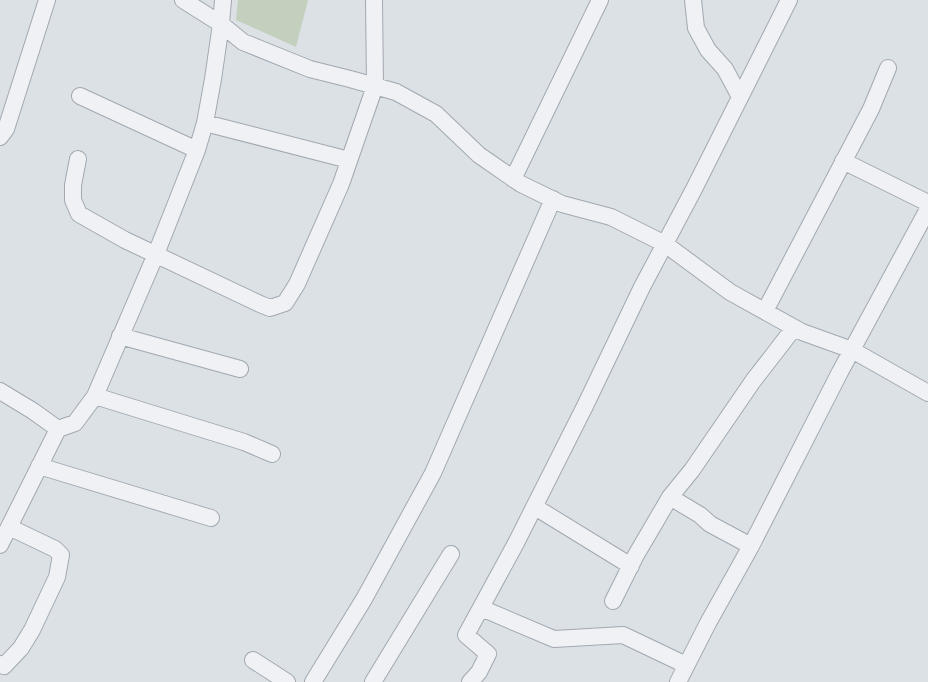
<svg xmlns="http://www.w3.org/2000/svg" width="928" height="682" viewBox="0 0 928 682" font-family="Commissioner,sans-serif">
<rect width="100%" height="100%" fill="#dce1e6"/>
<path fill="#c4d0be" d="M238 0H308L296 47 236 20Z"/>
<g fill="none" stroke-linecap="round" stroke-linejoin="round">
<defs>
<path id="minor" d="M183 0 221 24 243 42 310 69 350 79 396 92 436 114 479 155 521 184 562 204 611 217 665 244 730 292 802 332 852 350 928 393
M693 0 696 28 708 50 725 69 740 97
M80 96 197 150
M205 123 349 160
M0 137 6 129 47 0
M78 159 73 185V200L79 214 125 240 260 304 270 308 285 303 297 284 341 184 375 86 374 0
M843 161 928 203
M513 179 600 0
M765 311 871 109 888 68
M120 336 240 369
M0 391 33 411 58 429
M95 396 244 442 272 454
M39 466 211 518
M670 497 700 515 710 524 751 546
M535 507 631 566
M0 545 58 429 75 423 95 396 156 254 197 150 205 123 213 79 221 24 223 0
M613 601 636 555 670 497 692 470 753 381 794 328
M481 608 554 639 623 635 686 665
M253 660 287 682
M0 664 4 666 21 648 32 630 57 577 61 555 55 549 9 527
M313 682 364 599 433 473 553 199
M373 682 451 554
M470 682 479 672 488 654 466 635 516 543 585 406 642 287 694 189 789 0
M678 682 708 623 751 546 840 372 928 209"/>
</defs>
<use href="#minor" stroke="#a2a8b0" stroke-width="18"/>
<use href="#minor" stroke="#eff1f4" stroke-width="16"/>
</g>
</svg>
